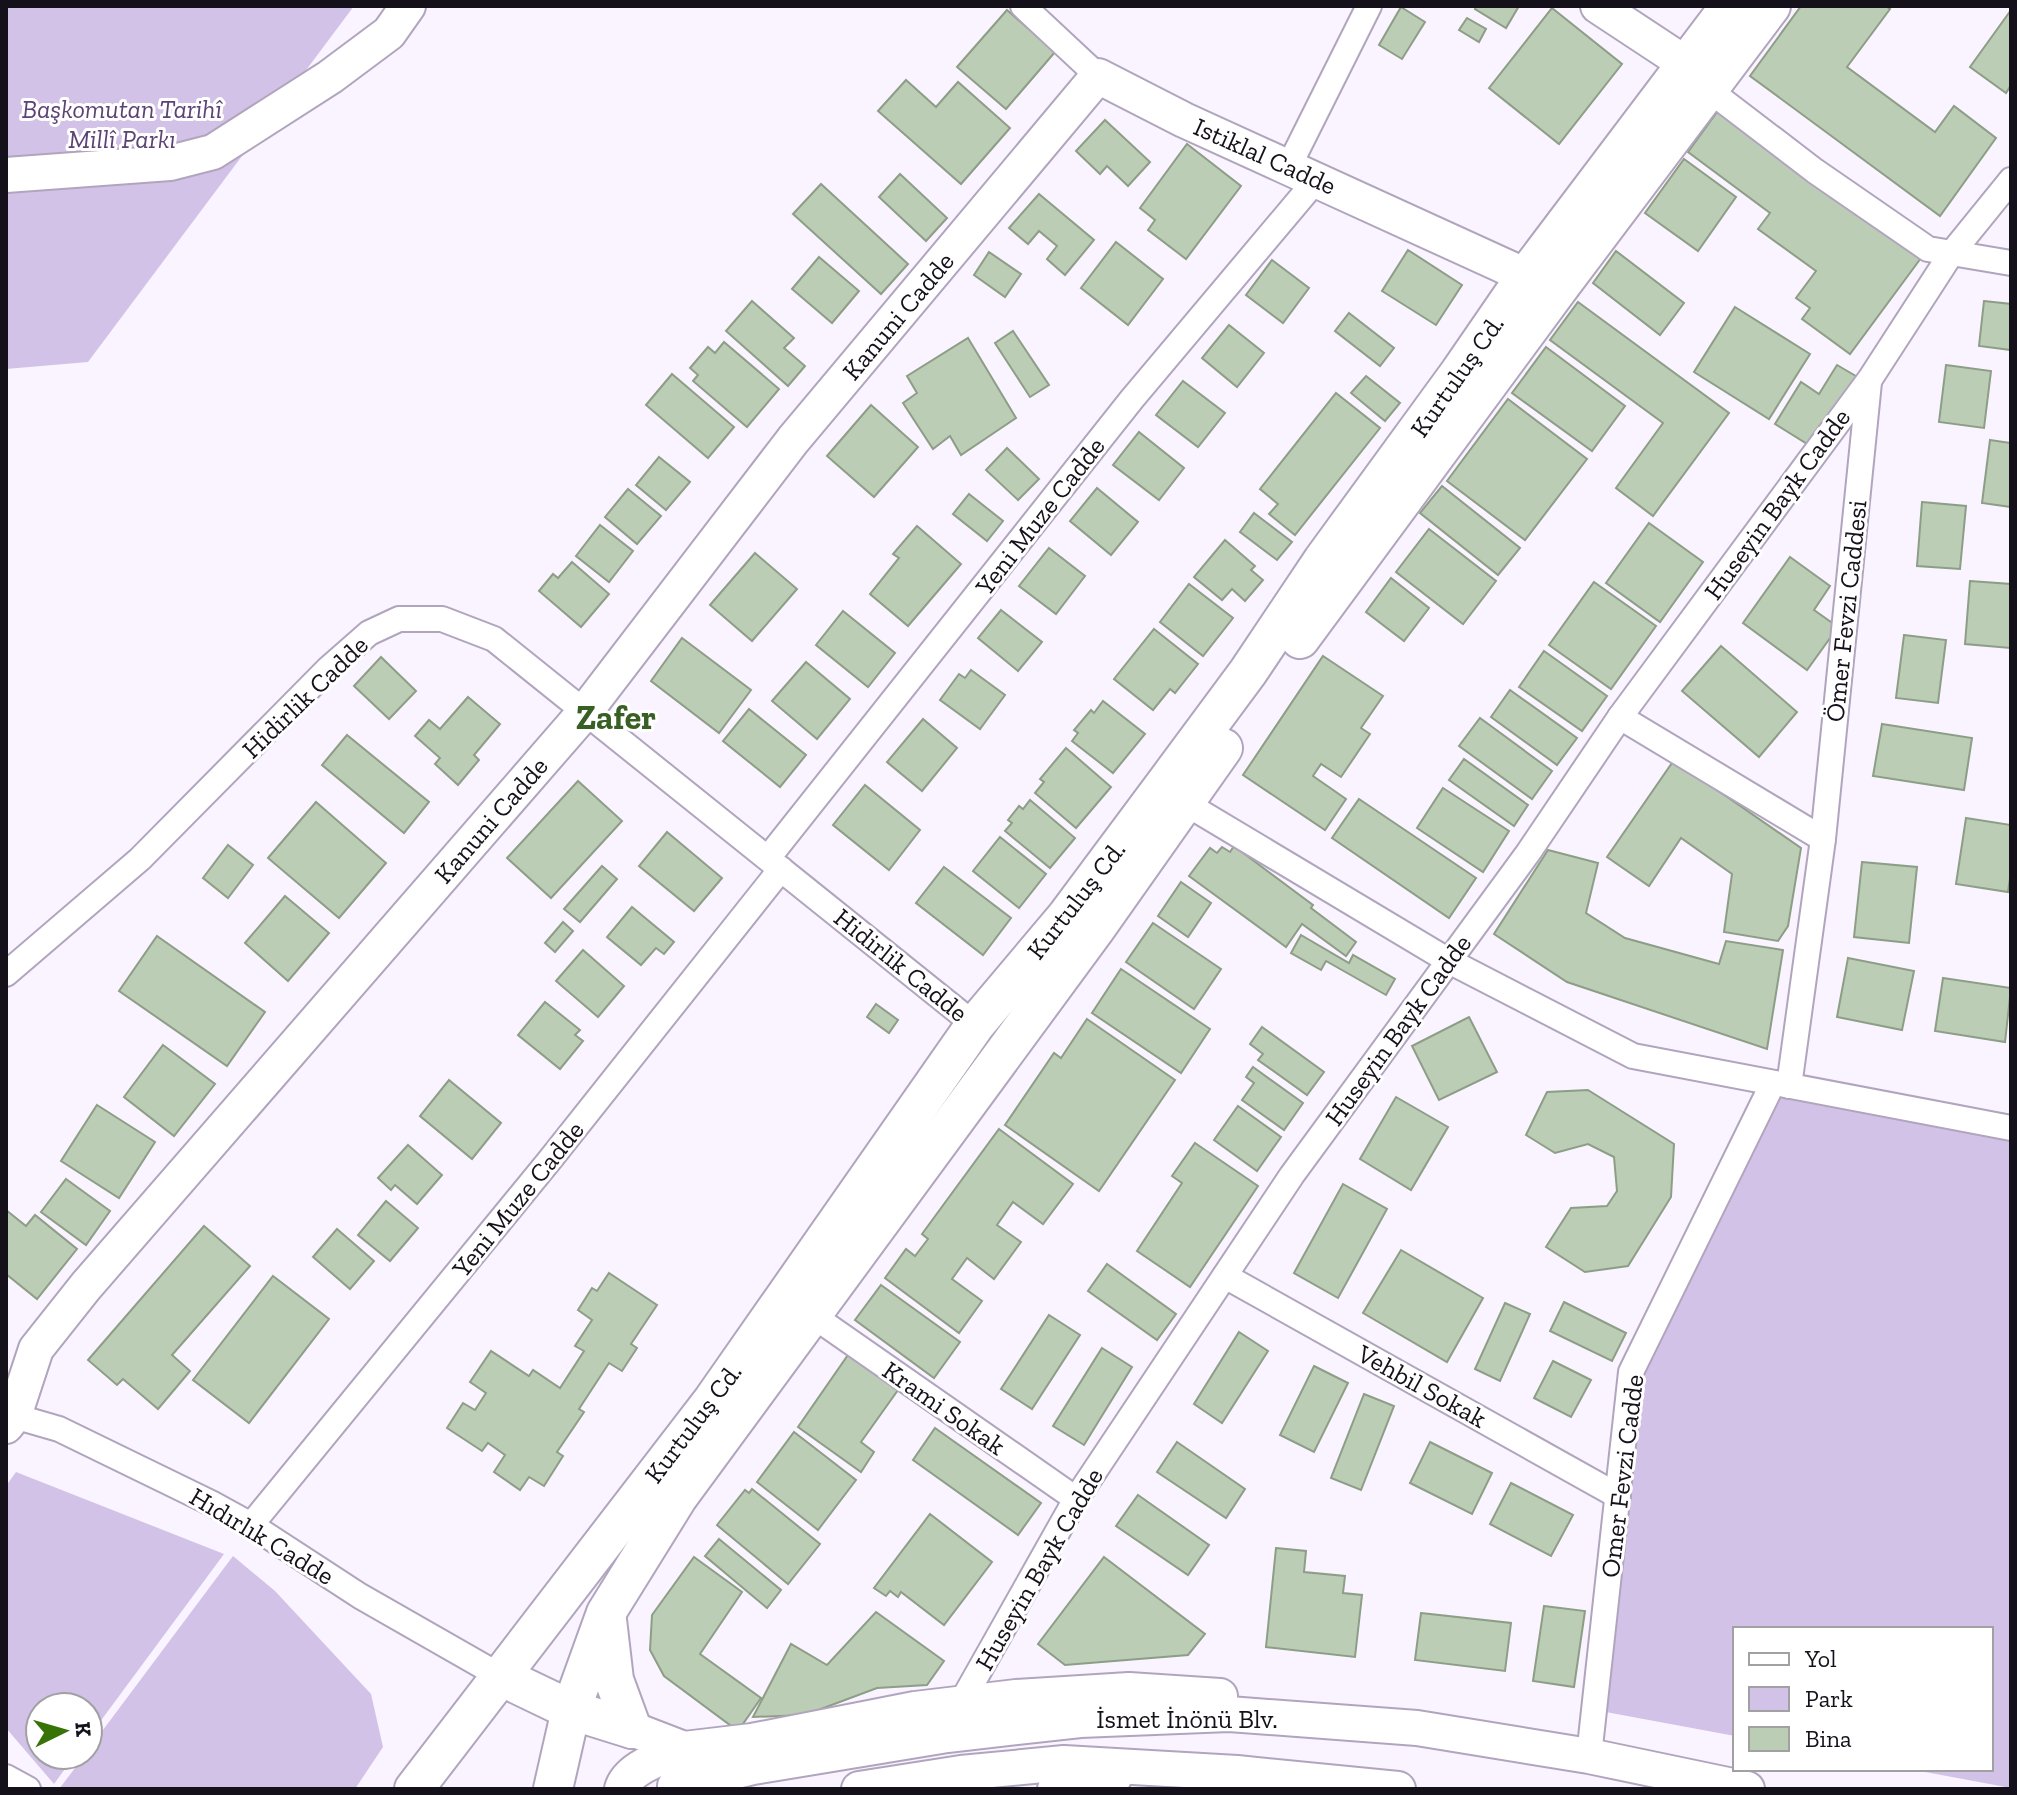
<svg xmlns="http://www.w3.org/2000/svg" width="2017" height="1795" font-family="'Zilla Slab',serif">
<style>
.green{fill:#d3c2e7}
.building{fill:#bccdb5;stroke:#8d9d86;stroke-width:2}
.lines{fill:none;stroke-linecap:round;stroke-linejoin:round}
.street-casing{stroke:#b1a5be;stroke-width:28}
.secondary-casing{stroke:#b1a5be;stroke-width:38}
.primary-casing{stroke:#b1a5be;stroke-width:42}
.street{stroke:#fff;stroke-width:24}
.secondary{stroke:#fff;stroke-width:34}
.primary{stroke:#fff;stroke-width:38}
.labels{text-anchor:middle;stroke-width:6;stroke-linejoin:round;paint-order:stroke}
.park-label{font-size:26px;font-style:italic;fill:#5c4275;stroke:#fff}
.street-label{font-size:26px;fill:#15111a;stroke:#fff}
.district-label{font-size:34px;font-weight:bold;fill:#396024;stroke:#fff}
</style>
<rect width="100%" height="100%" fill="#f9f4ff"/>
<g class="green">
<polygon points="6,6 354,6 88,362 6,369"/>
<polygon points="1773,1083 2011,1128 2011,1788 1909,1769 1991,1769 1991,1629 1735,1629 1735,1736 1595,1710 1631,1372"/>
<polygon points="16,1472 224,1554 88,1738 88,1707 40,1707 40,1755 75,1755 54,1784 6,1728 6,1486"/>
<polygon points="233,1556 275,1591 371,1694 383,1747 355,1789 59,1789 85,1755 88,1755 88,1750"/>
</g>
<g class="building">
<polygon points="1476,6 1519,6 1506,28 1475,9"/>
<polygon points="1801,6 1886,6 1890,9 1847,67 1935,132 1954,106 1996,138 1940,216 1750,76"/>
<polygon points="1401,7 1425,22 1402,59 1379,45"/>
<polygon points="1552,8 1622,64 1559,144 1489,88"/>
<polygon points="1007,10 1055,52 1006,109 957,67"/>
<polygon points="2011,10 2011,85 2006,93 1970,67"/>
<polygon points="1467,18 1486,29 1479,42 1459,30"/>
<polygon points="906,80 936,107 958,82 1010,128 961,184 878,111"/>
<polygon points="1720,108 1921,258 1850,354 1802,319 1810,308 1796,298 1816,271 1758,229 1770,213 1688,152"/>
<polygon points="1105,120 1150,162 1128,186 1107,166 1100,174 1076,151"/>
<polygon points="1187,144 1241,186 1186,259 1148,230 1155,220 1140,208"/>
<polygon points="1684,159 1736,197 1698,251 1645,213"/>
<polygon points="900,174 947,218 926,241 879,197"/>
<polygon points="821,184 908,264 881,294 793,214"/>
<polygon points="1039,194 1094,240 1065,275 1047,259 1057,246 1039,231 1028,244 1009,228"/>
<polygon points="1116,242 1163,279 1128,325 1081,288"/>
<polygon points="1408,250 1462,285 1436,325 1382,291"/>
<polygon points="1616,251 1684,303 1660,335 1593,283"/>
<polygon points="989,252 1021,274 1005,297 974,275"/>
<polygon points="819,257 859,291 832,323 792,289"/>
<polygon points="1272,260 1309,288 1283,323 1246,295"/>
<polygon points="752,301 794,338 784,348 805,366 788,386 726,331"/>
<polygon points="1984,301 2011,304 2011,350 1979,346"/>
<polygon points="1578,302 1729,413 1653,516 1616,488 1663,423 1550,340"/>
<polygon points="1735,307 1810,354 1769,419 1694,372"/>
<polygon points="1349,313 1394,348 1380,366 1335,331"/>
<polygon points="1229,325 1264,353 1237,387 1202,358"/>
<polygon points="1013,331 1049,385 1030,397 995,343"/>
<polygon points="968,338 1016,418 961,455 950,436 933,449 903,403 917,393 907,376"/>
<polygon points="724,342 779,389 747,427 693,381 698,375 690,368 708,347 715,353"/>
<polygon points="1546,347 1625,406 1592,451 1512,393"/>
<polygon points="1837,365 1861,379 1817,450 1775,424 1801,382 1819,394"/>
<polygon points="1946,365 1991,371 1984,428 1939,422"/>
<polygon points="672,374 734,427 708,458 646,405"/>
<polygon points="1366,376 1400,403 1385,421 1351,393"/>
<polygon points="1183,381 1225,413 1198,447 1156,415"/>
<polygon points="1336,393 1380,428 1295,535 1269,514 1278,504 1260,489"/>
<polygon points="1508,399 1587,459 1525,540 1447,481"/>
<polygon points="871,405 918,447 874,497 827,456"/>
<polygon points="1139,432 1184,468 1159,500 1113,465"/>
<polygon points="1990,440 2011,443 2011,507 1982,503"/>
<polygon points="1007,448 1039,479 1018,500 986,470"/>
<polygon points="659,457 690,482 666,510 636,485"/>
<polygon points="1442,486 1520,548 1498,575 1420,513"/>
<polygon points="1097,488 1138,522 1111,555 1070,521"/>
<polygon points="628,489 661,516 637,544 605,517"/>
<polygon points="969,494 1003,521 987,541 953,514"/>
<polygon points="1922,502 1966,506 1960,569 1917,566"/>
<polygon points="1254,513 1292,542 1277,560 1240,532"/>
<polygon points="1649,523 1703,562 1660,622 1606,583"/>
<polygon points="600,525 633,551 609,582 576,556"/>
<polygon points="917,526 961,564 908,626 870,594 899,558 893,554"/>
<polygon points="1429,529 1496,581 1463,624 1396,572"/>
<polygon points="1225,540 1255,566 1251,570 1263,580 1245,601 1232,589 1222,600 1194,577"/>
<polygon points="1049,548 1085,576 1056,614 1019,586"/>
<polygon points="755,553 797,589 752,641 710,605"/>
<polygon points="1790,557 1830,586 1814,610 1838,627 1807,670 1743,623"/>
<polygon points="572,562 609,594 581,627 539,591 553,574 558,578"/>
<polygon points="1391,578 1429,608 1404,641 1366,612"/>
<polygon points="1970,581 2011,584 2010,648 1965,644"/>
<polygon points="1594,582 1656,626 1611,689 1549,645"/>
<polygon points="1189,584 1233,618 1203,656 1160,622"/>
<polygon points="1001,610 1042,642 1018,671 978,638"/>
<polygon points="843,611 895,653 868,687 816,645"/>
<polygon points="1154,629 1198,664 1175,693 1170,689 1153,710 1114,679"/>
<polygon points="1904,635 1946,640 1938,703 1896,698"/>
<polygon points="682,638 751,690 719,733 651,681"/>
<polygon points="1721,646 1797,712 1759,757 1682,691"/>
<polygon points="1544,651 1607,696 1582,731 1519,687"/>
<polygon points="1323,656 1383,696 1361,728 1370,734 1341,777 1321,764 1313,776 1346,799 1325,830 1243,775"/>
<polygon points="381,657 416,691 389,719 354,686"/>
<polygon points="806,662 850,699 817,739 772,701"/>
<polygon points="971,670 1005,695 980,729 940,700 959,674 965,678"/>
<polygon points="1510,690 1577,738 1557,765 1491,717"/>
<polygon points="468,697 500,724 474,755 479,760 458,785 435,764 440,758 415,736 429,720 440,729"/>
<polygon points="1103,701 1145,734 1113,773 1072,741 1078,733 1074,730 1091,710 1094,713"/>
<polygon points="749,709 806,755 780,787 723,741"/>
<polygon points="1480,718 1552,771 1532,799 1459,746"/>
<polygon points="923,719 957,748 922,791 887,762"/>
<polygon points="1882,724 1972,738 1964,790 1873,776"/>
<polygon points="347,735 429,802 404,833 322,765"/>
<polygon points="1066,748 1111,787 1076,828 1035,793 1044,782 1040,779"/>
<polygon points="1464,759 1528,805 1514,826 1449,780"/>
<polygon points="1674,760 1801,848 1788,926 1778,941 1724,932 1732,874 1681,838 1649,886 1607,857"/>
<polygon points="578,781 622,821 551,898 507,858"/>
<polygon points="865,785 920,830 889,870 833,825"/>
<polygon points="1443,788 1509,831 1483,872 1417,828"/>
<polygon points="1359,799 1476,878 1449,918 1332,838"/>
<polygon points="1030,800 1075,838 1050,868 1005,831 1012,823 1008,820 1019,806 1023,809"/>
<polygon points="316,802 386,863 339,918 268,858"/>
<polygon points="1966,818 2011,825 2011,872 2008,892 1956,884"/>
<polygon points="667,832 722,878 694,911 639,866"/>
<polygon points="1000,837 1046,874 1019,908 973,871"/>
<polygon points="228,845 253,865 228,898 203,878"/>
<polygon points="1234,846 1313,905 1311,908 1356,942 1346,956 1302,924 1286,947 1189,876 1210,848 1217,853 1222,847 1230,852"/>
<polygon points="1548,850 1598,863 1586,913 1625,938 1719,964 1726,941 1783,950 1767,1049 1567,982 1494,934"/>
<polygon points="1862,862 1917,867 1909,943 1854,937"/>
<polygon points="602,866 617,879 580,922 564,909"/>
<polygon points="944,867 1011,918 983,955 916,903"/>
<polygon points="1181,882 1211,903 1188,937 1158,916"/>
<polygon points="285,896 329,933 288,981 245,943"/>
<polygon points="632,907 674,942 664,954 656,948 641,965 607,937"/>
<polygon points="563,922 573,931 555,952 545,943"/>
<polygon points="1153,923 1221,969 1194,1009 1126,962"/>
<polygon points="1301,935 1349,963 1353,955 1395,979 1386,995 1326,961 1321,970 1291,953"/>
<polygon points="157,936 265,1012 227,1066 119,991"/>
<polygon points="583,950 624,986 598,1017 556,981"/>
<polygon points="1848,958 1914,971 1902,1030 1837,1017"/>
<polygon points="1121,969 1210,1029 1181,1073 1092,1013"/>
<polygon points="1943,978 2011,988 2005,1042 1935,1031"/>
<polygon points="545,1002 580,1030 575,1035 583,1041 560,1069 518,1035"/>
<polygon points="876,1004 898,1020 889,1033 867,1017"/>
<polygon points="1469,1017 1497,1072 1439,1100 1412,1046"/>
<polygon points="1087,1019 1175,1080 1099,1191 1005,1125 1054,1053 1061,1058"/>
<polygon points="1262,1027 1324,1072 1307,1095 1258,1060 1263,1054 1250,1044"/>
<polygon points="163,1045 215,1084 174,1136 124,1097"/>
<polygon points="1253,1067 1303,1103 1284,1130 1242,1100 1254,1083 1246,1077"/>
<polygon points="449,1080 501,1123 472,1159 420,1116"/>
<polygon points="1588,1090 1674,1144 1671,1197 1628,1266 1585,1272 1546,1247 1571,1208 1607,1206 1617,1191 1614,1157 1588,1144 1555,1153 1526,1135 1547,1092"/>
<polygon points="1396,1097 1448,1127 1411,1190 1360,1159"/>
<polygon points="97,1105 155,1142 119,1198 61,1161"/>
<polygon points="1238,1106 1281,1137 1257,1171 1214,1140"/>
<polygon points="999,1129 1073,1184 1043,1224 1013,1202 997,1225 1021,1242 994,1279 967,1258 952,1279 982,1301 959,1333 885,1278 906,1249 915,1256 928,1239 922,1234"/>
<polygon points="1195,1143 1258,1186 1190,1287 1137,1251 1182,1183 1172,1176"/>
<polygon points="408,1145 442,1175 417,1204 395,1185 391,1190 378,1178"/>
<polygon points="66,1179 110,1211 86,1245 41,1212"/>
<polygon points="1343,1184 1387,1209 1338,1298 1294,1273"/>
<polygon points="386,1201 418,1228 390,1261 358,1235"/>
<polygon points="6,1210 26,1226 35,1215 77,1249 37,1299 6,1274"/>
<polygon points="204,1226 250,1266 172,1355 190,1371 158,1409 123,1379 117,1385 88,1360"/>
<polygon points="337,1229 374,1261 350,1289 313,1257"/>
<polygon points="1401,1250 1483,1298 1447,1362 1363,1313"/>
<polygon points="1107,1264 1176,1314 1157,1340 1088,1291"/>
<polygon points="609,1273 657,1305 631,1344 637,1348 622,1371 609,1363 579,1409 584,1412 557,1452 563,1456 544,1486 529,1477 520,1490 494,1472 505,1455 488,1443 482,1451 447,1428 463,1403 475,1410 486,1393 470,1382 491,1351 529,1376 533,1370 560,1388 584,1351 575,1346 592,1320 578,1310 592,1288 597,1291"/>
<polygon points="273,1276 329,1319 249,1423 193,1380"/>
<polygon points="881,1285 960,1342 934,1378 855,1320"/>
<polygon points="1564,1302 1626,1333 1612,1361 1550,1331"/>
<polygon points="1505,1303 1530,1314 1500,1381 1475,1369"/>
<polygon points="1049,1315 1080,1335 1032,1409 1001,1389"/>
<polygon points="1239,1332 1268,1351 1222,1423 1194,1404"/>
<polygon points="1102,1348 1132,1367 1084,1445 1053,1426"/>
<polygon points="848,1355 898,1390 861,1442 874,1452 861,1472 798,1427"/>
<polygon points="1553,1361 1591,1380 1571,1417 1534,1398"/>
<polygon points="1314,1366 1348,1383 1314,1452 1280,1435"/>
<polygon points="1364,1394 1394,1406 1361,1490 1331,1478"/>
<polygon points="935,1428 1041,1503 1018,1535 913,1460"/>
<polygon points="794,1432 856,1480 818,1530 757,1482"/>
<polygon points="1177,1442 1245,1489 1226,1518 1157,1472"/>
<polygon points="1430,1442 1492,1473 1472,1514 1410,1483"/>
<polygon points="1511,1483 1573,1515 1551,1556 1490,1524"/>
<polygon points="752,1489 820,1544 788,1584 717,1525 745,1490 749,1493"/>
<polygon points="1138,1495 1209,1545 1188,1575 1116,1526"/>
<polygon points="930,1514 992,1562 944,1625 901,1592 898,1597 890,1591 886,1596 874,1588"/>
<polygon points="719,1539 781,1590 767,1608 705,1556"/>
<polygon points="1276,1548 1306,1551 1304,1572 1345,1576 1343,1593 1362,1595 1355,1657 1266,1647"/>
<polygon points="694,1557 742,1592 700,1654 761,1698 738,1731 664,1676 650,1650 652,1615"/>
<polygon points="1104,1557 1205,1634 1188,1655 1065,1665 1038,1644"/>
<polygon points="1544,1606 1585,1611 1574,1687 1533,1681"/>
<polygon points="876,1612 944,1661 927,1685 877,1688 805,1715 753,1717 791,1644 827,1665"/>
<polygon points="1421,1613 1511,1623 1505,1671 1415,1660"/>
</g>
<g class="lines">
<g class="street-casing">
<g id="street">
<polyline points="1023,6 1098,76"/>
<polyline points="1709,90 1815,171 1928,249 2011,263"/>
<polyline points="1289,166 1369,6"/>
<polyline points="1620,717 1823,839"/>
<polyline points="1185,803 1449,961 1633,1056 2011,1128"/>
<polyline points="768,858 1132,399 1317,179"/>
<polyline points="6,974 140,859 328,669 369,633 399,619 442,619 494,639 975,1025"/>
<polyline points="1789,1086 1823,839 1869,382"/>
<polyline points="1225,1276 1618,1496"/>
<polyline points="812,1315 1076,1499"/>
<polyline points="14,1416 59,1429 211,1503 251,1525 360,1596 500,1676"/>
<polyline points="251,1525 549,1161 781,869"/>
<polyline points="961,1703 1076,1499 1292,1175 1528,853 1620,717 1870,379 1951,254 2011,180"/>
<polyline points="1589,1756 1631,1372 1773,1083"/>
<polyline points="6,1777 28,1789"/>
</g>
</g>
<g class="secondary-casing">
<g id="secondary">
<polyline points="1598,6 1686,64"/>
<polyline points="6,175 170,163 213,152 330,77 389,33 408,6"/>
<polyline points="6,1426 14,1416 36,1349 86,1286 584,713 793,440 1098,76 1184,120 1526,276"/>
<polyline points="632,1729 684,1749 752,1741 915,1709 1016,1697 1129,1690 1220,1696"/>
<polyline points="675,1786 753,1767 947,1735 1080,1720 1229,1714 1417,1728 1589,1756 1747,1789"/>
<path d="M622,1789C628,1767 665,1756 684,1749"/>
<polyline points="859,1789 961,1773 1064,1763 1237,1773 1398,1789"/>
<polyline points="1055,1789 1114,1778"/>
</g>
</g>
<g class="primary-casing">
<g id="primary">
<polyline points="1300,639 1561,285 1771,6"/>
<polyline points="607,1620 614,1680 632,1729"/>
<polyline points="500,1676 571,1710 632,1729"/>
<polyline points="414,1789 713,1400 975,1025 1066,917 1168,780 1248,672 1323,560 1460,372 1526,276 1730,6"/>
<polyline points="553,1789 571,1710 606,1613 678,1497 1096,928 1223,748"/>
</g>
</g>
<use href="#street" class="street"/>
<use href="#secondary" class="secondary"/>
<use href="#primary" class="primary"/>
</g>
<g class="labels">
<g class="park-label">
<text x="122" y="118">Başkomutan Tarihî<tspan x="122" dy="30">Millî Parkı</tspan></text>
</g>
<g class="street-label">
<text transform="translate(1265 156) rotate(24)" y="9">Istiklal Cadde</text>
<text transform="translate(898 316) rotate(-50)" y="9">Kanuni Cadde</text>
<text transform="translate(1457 376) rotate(-55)" y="9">Kurtuluş Cd.</text>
<text transform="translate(1777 504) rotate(-54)" y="9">Huseyin Bayk Cadde</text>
<text transform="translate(1040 516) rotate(-52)" y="9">Yeni Muze Cadde</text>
<text transform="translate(1846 611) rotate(-84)" y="9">Ömer Fevzi Caddesi</text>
<text transform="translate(305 697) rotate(-44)" y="9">Hidirlik Cadde</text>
<text transform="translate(491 820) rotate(-49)" y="9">Kanuni Cadde</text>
<text transform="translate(1076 900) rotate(-52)" y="9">Kurtuluş Cd.</text>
<text transform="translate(901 965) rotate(39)" y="9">Hidirlik Cadde</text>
<text transform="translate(1398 1030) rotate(-54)" y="9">Huseyin Bayk Cadde</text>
<text transform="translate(518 1199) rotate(-51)" y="9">Yeni Muze Cadde</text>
<text transform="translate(1422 1386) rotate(29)" y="9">Vehbil Sokak</text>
<text transform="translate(944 1408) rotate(35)" y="9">Krami Sokak</text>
<text transform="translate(693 1423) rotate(-53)" y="9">Kurtuluş Cd.</text>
<text transform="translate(1622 1476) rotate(-83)" y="9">Omer Fevzi Cadde</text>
<text transform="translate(262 1536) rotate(31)" y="9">Hıdırlık Cadde</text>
<text transform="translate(1039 1569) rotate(-60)" y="9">Huseyin Bayk Cadde</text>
<text x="1187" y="1728">İsmet İnönü Blv.</text>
</g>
<g class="district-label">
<text x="616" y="729">Zafer</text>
</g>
</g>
<rect width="2017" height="1795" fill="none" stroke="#15111a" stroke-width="16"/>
<rect x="1733" y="1627" width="260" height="144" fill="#ffffff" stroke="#a1a0a3" stroke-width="2"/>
<rect x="1749" y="1653" width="40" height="12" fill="#ffffff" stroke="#a1a0a3" stroke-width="2"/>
<text x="1805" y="1667" font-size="24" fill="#15111a">Yol</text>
<rect x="1749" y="1687" width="40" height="24" fill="#d3c2e7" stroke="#a1a0a3" stroke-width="2"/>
<text x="1805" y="1707" font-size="24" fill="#15111a">Park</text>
<rect x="1749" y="1727" width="40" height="24" fill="#bccdb5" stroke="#a1a0a3" stroke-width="2"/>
<text x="1805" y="1747" font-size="24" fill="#15111a">Bina</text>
<g transform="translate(64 1731) rotate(85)"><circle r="38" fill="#ffffff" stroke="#a1a0a3" stroke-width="2"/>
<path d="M0-6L14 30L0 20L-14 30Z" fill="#377306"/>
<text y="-12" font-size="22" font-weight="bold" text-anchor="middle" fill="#15111a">K</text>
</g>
</svg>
